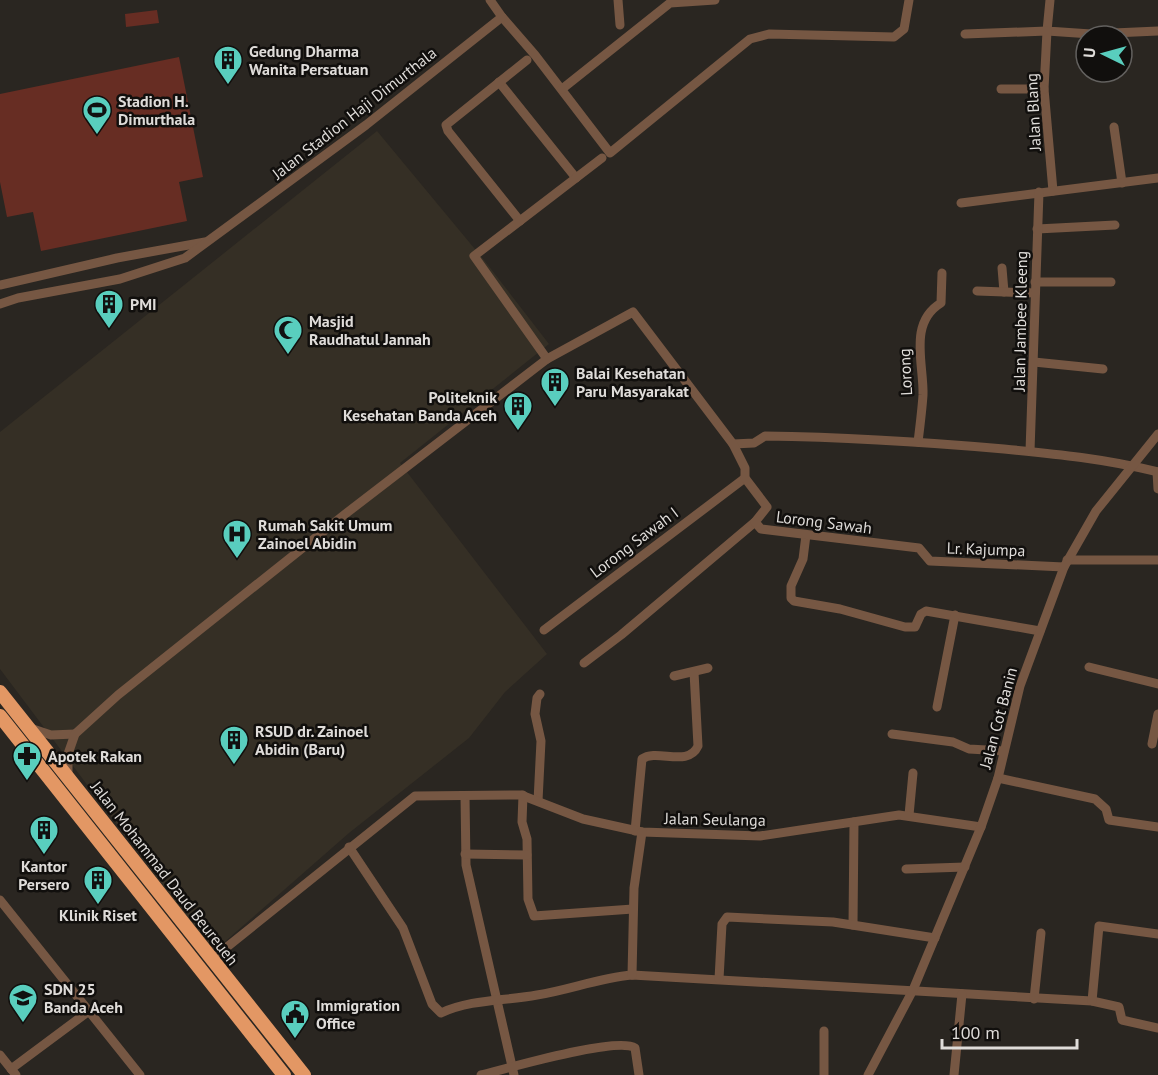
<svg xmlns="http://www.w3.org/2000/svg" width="1158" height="1075" font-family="'PT Sans',sans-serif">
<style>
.built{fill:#352f25}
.green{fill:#672d23}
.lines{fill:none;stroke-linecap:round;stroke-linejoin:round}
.minor{stroke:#765743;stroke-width:9}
.highway{stroke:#e39764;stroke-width:14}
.labels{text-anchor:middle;stroke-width:5;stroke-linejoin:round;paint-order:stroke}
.poi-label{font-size:16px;font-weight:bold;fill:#dfdcd9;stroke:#110f0d;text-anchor:start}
.street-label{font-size:16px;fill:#dfdcd9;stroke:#110f0d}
</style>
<rect width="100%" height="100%" fill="#2a2621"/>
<polygon class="built" points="377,131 484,260 549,344 400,463 547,654 505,692 469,738 349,833 213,952 0,669 0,432"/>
<g class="green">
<polygon points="157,10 159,23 126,27 125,14"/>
<polygon points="179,57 203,177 179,182 187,221 41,251 33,212 7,217 0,182 0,94"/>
</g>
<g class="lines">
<g class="minor">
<polyline points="618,0 620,25"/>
<polyline points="1050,0 1047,31 1091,34 1158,31"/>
<polyline points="502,17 535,55 610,153 750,39 769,34 894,37 904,29 909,0"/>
<polyline points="965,34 1047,31 1044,89 1053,191"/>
<polyline points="499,82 576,178"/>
<polyline points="562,89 670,3 715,0"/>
<polyline points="1001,89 1044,89"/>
<polyline points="1114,127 1122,183"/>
<polyline points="961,203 1158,178"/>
<polyline points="520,221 448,131 446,125 527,60"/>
<polyline points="1037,229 1115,225"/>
<polyline points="1002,268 1004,292"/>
<polyline points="1035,282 1111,282"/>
<polyline points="0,285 117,258 205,242"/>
<polyline points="977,291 1035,293"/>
<polyline points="0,304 18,298 120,279 185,258 366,125 502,17 490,0"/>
<polyline points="547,359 474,256 602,158"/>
<polyline points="1034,362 1103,369"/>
<path d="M918,442C920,426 922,410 923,395C924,364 908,323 941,303L942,273"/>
<path d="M733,444L754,443L765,436C845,437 924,442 1004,449C1056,454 1107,459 1158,472"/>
<polyline points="1030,451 1039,192"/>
<polyline points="1157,472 1158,489"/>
<polyline points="806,535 803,559 791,586 791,598 794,601 840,609 905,627 915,627 921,614 926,611 1040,631"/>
<polyline points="1067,560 1158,560"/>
<polyline points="544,630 745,478"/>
<polyline points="584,663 621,635 755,522"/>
<polyline points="1089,667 1158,684"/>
<polyline points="674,676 708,668"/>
<polyline points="937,707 955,615"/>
<polyline points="30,728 51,735 75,734"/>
<polyline points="892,734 953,742 969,749 1004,751"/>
<polyline points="1152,744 1158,714"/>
<polyline points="68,777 68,754 75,734 118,695 344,515 547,359 633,312 733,444 745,468 745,478 767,507 755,522 761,529 919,548 930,561 1064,567"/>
<polyline points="998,778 1095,799 1106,809 1109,820 1158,827"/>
<polyline points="523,795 522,822 527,839 528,899 534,916 633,909"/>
<polyline points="465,796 466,865 514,1075"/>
<polyline points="538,801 541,741 535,714 537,698 540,694"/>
<polyline points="909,815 913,773"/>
<path d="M635,831L642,759C657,748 688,768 698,746L694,672"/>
<path d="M349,847L403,928L432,1004L441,1013C471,999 505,1001 537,995C569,990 599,978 632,975L1092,1001L1119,1007L1122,1020L1158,1028"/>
<polyline points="465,854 527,855"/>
<polyline points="906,869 965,867"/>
<polyline points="0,900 140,1075"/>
<polyline points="853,925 854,822"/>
<polyline points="212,959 415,796 521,795 583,819 642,832 760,836 899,815 981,827"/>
<polyline points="632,975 634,888 642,832"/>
<polyline points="719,979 722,924 727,917 833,922 935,938"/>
<polyline points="1034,999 1041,933"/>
<polyline points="1092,1001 1099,926 1158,934"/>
<polyline points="824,1031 824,1075"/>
<polyline points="0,1055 16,1075"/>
<polyline points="11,1069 89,1011"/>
<path d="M481,1075C506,1069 617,1036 635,1048L639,1075"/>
<polyline points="868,1075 913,990 981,827 998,778 1020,686 1064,567 1096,511 1158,434"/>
<polyline points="954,1075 962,994"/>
</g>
<g class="highway">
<polyline points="0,692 304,1075"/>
<polyline points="0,716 284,1075"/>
</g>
</g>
<defs>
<g id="building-pin" transform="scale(1.5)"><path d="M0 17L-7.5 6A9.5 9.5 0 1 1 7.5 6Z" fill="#59cebe" stroke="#110f0d"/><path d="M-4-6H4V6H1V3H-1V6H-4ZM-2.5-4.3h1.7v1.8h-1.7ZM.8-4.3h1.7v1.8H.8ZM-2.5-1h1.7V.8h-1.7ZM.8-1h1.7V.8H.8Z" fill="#111"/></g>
<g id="stadium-pin" transform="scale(1.5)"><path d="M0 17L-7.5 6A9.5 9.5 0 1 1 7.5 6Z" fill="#59cebe" stroke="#110f0d"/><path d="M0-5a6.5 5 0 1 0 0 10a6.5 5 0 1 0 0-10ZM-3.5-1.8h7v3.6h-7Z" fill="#111"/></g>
<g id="mosque-pin" transform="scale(1.5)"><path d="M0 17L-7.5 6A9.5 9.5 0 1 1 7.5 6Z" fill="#59cebe" stroke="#110f0d"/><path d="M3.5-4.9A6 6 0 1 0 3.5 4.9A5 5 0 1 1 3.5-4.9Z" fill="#111"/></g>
<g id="hospital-pin" transform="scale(1.5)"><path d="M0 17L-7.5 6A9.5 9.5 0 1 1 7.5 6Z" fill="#59cebe" stroke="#110f0d"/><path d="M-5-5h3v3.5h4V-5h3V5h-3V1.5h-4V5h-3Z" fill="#111"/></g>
<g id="pharmacy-pin" transform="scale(1.5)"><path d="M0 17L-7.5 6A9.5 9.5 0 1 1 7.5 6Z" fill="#59cebe" stroke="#110f0d"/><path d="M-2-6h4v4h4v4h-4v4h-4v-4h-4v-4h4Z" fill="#111"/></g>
<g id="school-pin" transform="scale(1.5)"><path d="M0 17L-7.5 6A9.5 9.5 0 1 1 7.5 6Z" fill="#59cebe" stroke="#110f0d"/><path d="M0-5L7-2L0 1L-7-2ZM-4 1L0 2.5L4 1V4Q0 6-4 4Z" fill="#111"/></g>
<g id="civic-pin" transform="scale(1.5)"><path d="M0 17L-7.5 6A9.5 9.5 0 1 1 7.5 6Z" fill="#59cebe" stroke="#110f0d"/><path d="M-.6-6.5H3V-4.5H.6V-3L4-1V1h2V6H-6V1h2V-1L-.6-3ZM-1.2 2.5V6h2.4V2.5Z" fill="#111"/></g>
</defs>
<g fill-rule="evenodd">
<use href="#building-pin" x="228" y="60"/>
<use href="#stadium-pin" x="97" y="110"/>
<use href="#building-pin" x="109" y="304"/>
<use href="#mosque-pin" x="288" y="330"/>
<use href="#building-pin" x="555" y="382"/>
<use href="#building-pin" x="518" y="406"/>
<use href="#hospital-pin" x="237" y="534"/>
<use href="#building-pin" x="234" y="740"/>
<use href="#pharmacy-pin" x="27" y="756"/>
<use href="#building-pin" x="44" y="830"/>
<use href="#building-pin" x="98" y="880"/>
<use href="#school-pin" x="23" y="998"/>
<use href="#civic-pin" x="295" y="1014"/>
</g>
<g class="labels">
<g class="poi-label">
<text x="249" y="57">Gedung Dharma<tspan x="249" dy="18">Wanita Persatuan</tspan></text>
<text x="118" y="107">Stadion H.<tspan x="118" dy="18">Dimurthala</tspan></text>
<text x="130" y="310">PMI</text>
<text x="309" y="327">Masjid<tspan x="309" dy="18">Raudhatul Jannah</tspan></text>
<text x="576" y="379">Balai Kesehatan<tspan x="576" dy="18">Paru Masyarakat</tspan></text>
<text x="497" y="403" text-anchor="end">Politeknik<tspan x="497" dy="18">Kesehatan Banda Aceh</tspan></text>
<text x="258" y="531">Rumah Sakit Umum<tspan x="258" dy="18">Zainoel Abidin</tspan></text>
<text x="255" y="737">RSUD dr. Zainoel<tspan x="255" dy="18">Abidin (Baru)</tspan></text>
<text x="48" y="762">Apotek Rakan</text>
<text x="44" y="872" text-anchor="middle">Kantor<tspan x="44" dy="18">Persero</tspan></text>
<text x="98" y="921" text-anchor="middle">Klinik Riset</text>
<text x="44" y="995">SDN 25<tspan x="44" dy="18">Banda Aceh</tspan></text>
<text x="316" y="1011">Immigration<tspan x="316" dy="18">Office</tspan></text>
</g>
<g class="street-label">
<text transform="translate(1033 112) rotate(-93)" y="6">Jalan Blang</text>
<text transform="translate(354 113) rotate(-38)" y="6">Jalan Stadion Haji Dimurthala</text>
<text transform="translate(1020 321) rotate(-89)" y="6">Jalan Jambee Kleeng</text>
<text transform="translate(905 372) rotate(-93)" y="6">Lorong</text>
<text transform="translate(824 522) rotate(7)" y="6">Lorong Sawah</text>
<text transform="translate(634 542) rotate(-37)" y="6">Lorong Sawah I</text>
<text transform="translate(986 549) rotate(2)" y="6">Lr. Kajumpa</text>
<text transform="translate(998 718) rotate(-75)" y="6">Jalan Cot Banin</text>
<text transform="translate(715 819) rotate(1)" y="6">Jalan Seulanga</text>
<text transform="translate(165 873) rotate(52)" y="6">Jalan Mohammad Daud Beureueh</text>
</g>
</g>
<g transform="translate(1104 54) rotate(275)"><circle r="28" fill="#110f0d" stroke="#63615f" stroke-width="1.5"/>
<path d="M0-4.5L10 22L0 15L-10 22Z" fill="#59cebe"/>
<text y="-9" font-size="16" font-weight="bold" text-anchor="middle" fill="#dfdcd9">U</text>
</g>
<path d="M942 1039v9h135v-9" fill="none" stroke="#dfdcd9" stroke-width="3"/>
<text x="951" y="1039" font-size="18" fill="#dfdcd9" stroke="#110f0d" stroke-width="4.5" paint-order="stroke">100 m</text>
</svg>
